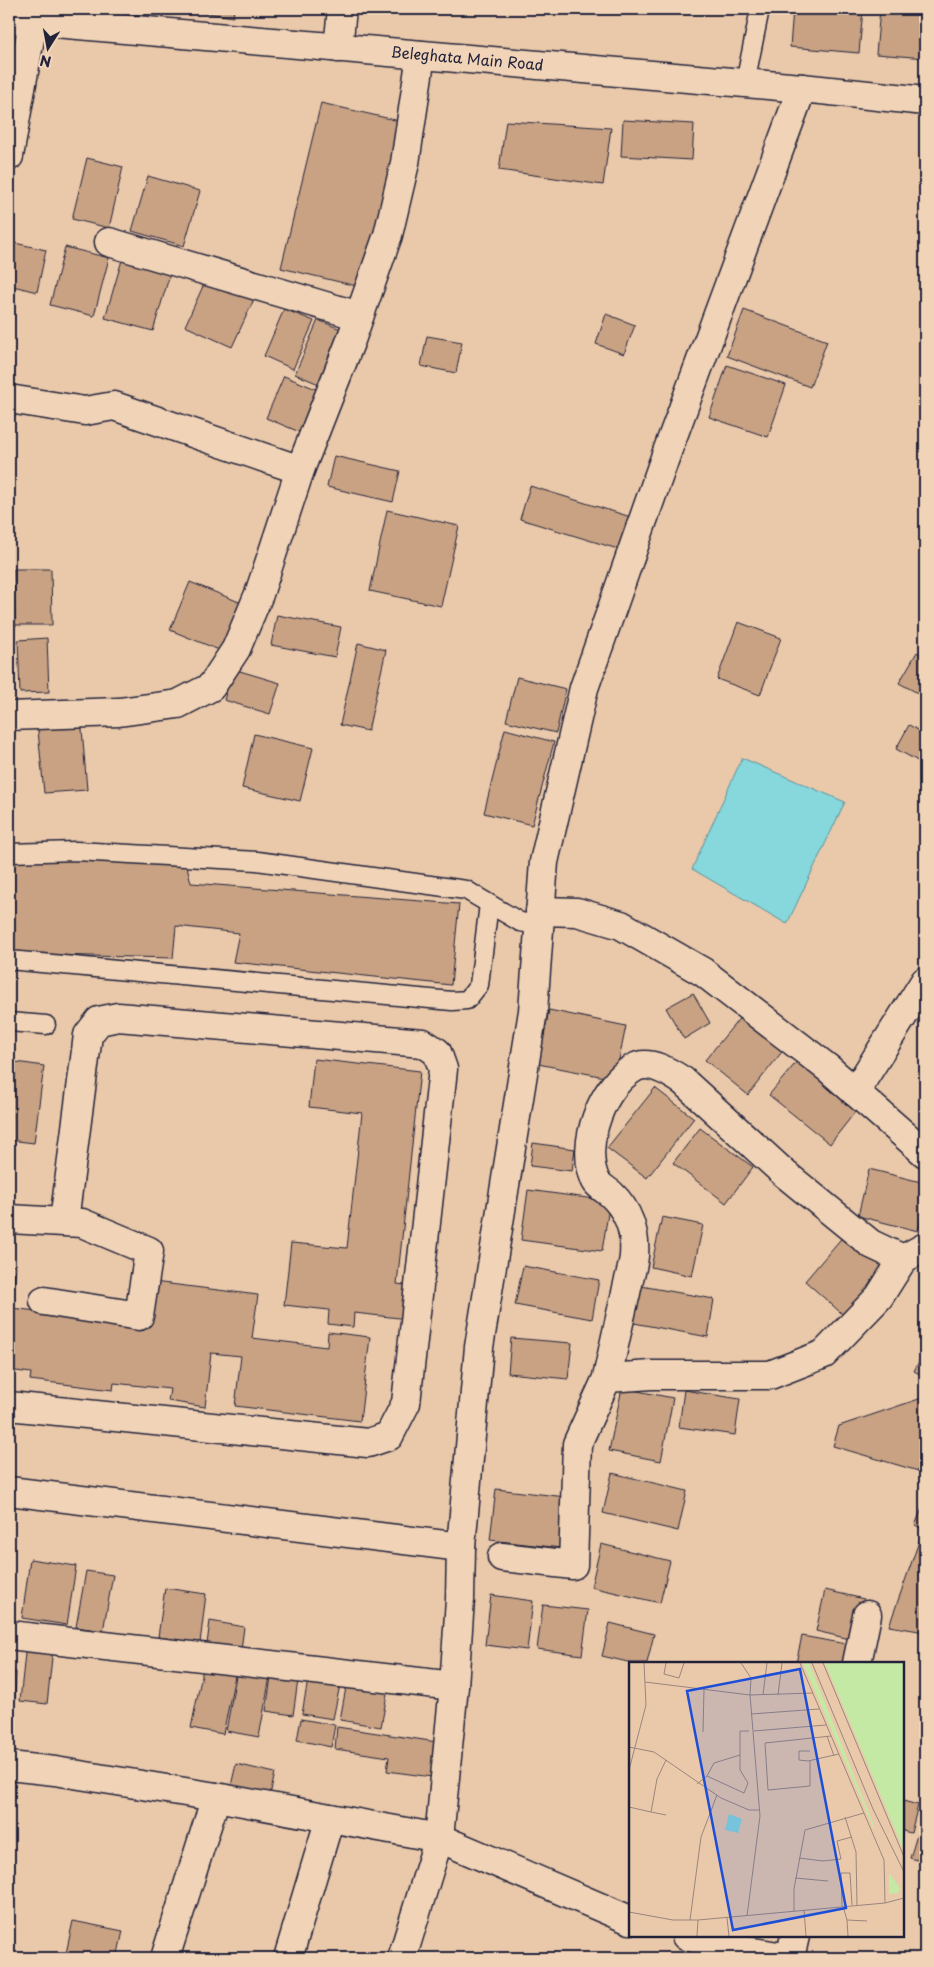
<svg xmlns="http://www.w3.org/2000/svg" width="934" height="1967" font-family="'Playpen Sans',sans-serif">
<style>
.water{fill:#86d8dc;stroke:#5e8f9c}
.building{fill:#c8a283;stroke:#22223b}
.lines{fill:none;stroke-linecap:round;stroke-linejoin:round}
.lane-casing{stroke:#22223b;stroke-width:21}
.street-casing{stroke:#22223b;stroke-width:31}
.secondary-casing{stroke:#22223b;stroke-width:31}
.lane{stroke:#f1d4b7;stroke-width:18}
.street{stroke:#f1d4b7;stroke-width:28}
.secondary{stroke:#f1d4b7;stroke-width:28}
.labels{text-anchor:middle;stroke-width:4;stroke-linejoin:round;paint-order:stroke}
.street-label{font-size:15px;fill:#22223b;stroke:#f1d4b7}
.inset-road{fill:none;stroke:#9a867e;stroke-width:1}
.view{fill:#1d4ed8;fill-opacity:0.15;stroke:#1d4ed8;stroke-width:2.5}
.inset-edge{fill:none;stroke:#22223b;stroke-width:2.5}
</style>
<rect width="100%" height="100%" fill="#eac9aa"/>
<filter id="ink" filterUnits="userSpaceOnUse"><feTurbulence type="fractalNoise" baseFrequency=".02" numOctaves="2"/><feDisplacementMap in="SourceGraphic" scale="10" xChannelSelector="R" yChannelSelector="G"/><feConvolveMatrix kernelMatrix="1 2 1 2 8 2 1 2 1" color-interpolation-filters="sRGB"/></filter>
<g filter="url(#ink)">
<polygon class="water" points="742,758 845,802 787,924 692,869"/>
<g class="building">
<polygon points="182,9 234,9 233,17"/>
<polygon points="793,9 863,9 859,53 790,47"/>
<polygon points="880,9 925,9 925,58 876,54"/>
<polygon points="321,103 408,123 369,289 281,268"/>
<polygon points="623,120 694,124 692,160 621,156"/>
<polygon points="506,121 611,128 603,185 499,170"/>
<polygon points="87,158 123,167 109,228 72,219"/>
<polygon points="148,176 200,191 184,246 132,231"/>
<polygon points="15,243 46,250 37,292 9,285 9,271"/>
<polygon points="65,247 109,258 94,316 50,305"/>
<polygon points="122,260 170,274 153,331 105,318"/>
<polygon points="208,275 255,297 232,347 185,326"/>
<polygon points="284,309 314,321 293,369 264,356"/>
<polygon points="744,310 827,341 810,387 727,356"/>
<polygon points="606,314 635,325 624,354 596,344"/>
<polygon points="318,320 348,332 326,387 295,374"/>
<polygon points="427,336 462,342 456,373 421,366"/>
<polygon points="727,365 786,385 768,437 709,417"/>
<polygon points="284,376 321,391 302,433 266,418"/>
<polygon points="334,456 400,471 393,502 327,487"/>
<polygon points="530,486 631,517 621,550 520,519"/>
<polygon points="387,510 459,526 441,606 370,591"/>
<polygon points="14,569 51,569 52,625 15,625"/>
<polygon points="190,582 249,606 229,654 170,630"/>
<polygon points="277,615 341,627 335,657 271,645"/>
<polygon points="738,622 781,638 760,695 717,679"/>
<polygon points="47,638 49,692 20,693 18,640"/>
<polygon points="358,643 386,650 368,731 340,725"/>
<polygon points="917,652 925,657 925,697 899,683"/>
<polygon points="233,669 280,683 270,714 224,700"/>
<polygon points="517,677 566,689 556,733 506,721"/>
<polygon points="81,716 87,790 44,793 37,720"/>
<polygon points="909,725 925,734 925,765 896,749"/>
<polygon points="505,729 554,742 532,825 484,813"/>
<polygon points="254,734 313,748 300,801 242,788"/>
<polygon points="18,856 187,866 191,883 459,904 451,985 233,962 239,933 176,926 173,958 9,954 9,875"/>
<polygon points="693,993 710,1023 684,1039 666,1008"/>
<polygon points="549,1010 626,1026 615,1079 538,1064"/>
<polygon points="743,1014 785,1048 748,1095 705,1060"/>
<polygon points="314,1059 420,1071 397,1284 412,1286 408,1319 354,1313 353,1327 328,1324 329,1310 284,1305 291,1243 347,1248 362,1113 309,1107"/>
<polygon points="799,1059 859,1107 830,1144 769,1095"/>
<polygon points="9,1061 44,1066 34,1143 9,1140"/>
<polygon points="655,1088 694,1118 647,1178 607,1148"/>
<polygon points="700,1128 753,1167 726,1203 673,1163"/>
<polygon points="533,1143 575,1149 572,1171 530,1166"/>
<polygon points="869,1169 925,1183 925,1202 918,1231 858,1216"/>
<polygon points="528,1190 610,1201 602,1251 521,1240"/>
<polygon points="662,1217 703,1225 692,1276 651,1267"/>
<polygon points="845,1234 889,1272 848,1319 805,1281"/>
<polygon points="9,1265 16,1266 11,1308 149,1324 154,1282 258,1295 252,1338 327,1347 328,1332 370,1337 360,1421 235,1406 241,1356 211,1353 205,1407 168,1401 170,1389 114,1383 113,1390 30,1380 31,1373 9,1370"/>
<polygon points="523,1266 599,1280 592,1319 515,1305"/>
<polygon points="641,1286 714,1299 708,1337 634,1323"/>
<polygon points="511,1338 572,1343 568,1379 508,1373"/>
<polygon points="925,1350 925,1377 914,1371"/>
<polygon points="622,1388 673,1398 661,1461 609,1451"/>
<polygon points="684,1390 740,1399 735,1435 679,1427"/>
<polygon points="925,1397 925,1473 833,1446 839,1426"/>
<polygon points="612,1473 687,1491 678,1531 603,1513"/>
<polygon points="496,1489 575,1498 570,1549 490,1540"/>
<polygon points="925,1502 925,1530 915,1525"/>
<polygon points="922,1533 925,1534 925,1632 889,1626"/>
<polygon points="601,1544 670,1561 660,1603 591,1587"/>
<polygon points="30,1559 76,1566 67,1625 22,1618"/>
<polygon points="86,1571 113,1575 103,1631 76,1627"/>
<polygon points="165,1588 206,1594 200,1643 158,1637"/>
<polygon points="825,1590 864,1599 854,1640 816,1631"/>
<polygon points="491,1595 533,1601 527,1650 485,1645"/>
<polygon points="543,1605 588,1610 582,1655 537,1649"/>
<polygon points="210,1621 244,1627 241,1650 207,1644"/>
<polygon points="610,1623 654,1634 647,1663 632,1663 602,1656"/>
<polygon points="802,1636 852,1645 848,1663 796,1663"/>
<polygon points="26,1644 53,1648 47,1704 20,1701"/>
<polygon points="205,1659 237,1666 223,1734 191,1728"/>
<polygon points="238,1665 271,1671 259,1737 226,1731"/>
<polygon points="272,1670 299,1673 293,1715 266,1711"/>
<polygon points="9,1672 16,1672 15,1700 9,1700"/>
<polygon points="309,1674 341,1680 333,1719 302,1714"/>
<polygon points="347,1682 388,1689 381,1727 340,1720"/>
<polygon points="301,1719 335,1725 331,1747 297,1740"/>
<polygon points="337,1727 437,1742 432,1777 387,1771 389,1757 335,1749"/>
<polygon points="236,1764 275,1773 270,1795 231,1786"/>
<polygon points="903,1801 918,1805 911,1833 903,1831"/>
<polygon points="925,1809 925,1862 910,1858"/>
<polygon points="73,1921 123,1931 117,1958 65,1958"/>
</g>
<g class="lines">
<g class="lane-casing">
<g id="lane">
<polyline points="745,83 760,9"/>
<polyline points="9,853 76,851 257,861 466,890 520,922 539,925"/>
<polyline points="9,960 452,1001 467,1000 479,985 489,904"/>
<polyline points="9,1022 46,1025"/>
</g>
</g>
<g class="street-casing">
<g id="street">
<polyline points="338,48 342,9"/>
<polyline points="9,156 33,21"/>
<polyline points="109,242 359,316"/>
<polyline points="9,399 85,411 114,406 300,470"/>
<polyline points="9,716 119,712 178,704 211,687 236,649 259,594 300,470 351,340 388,235 405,163 421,55"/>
<polyline points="540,911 577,912 621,925 703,972 829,1069 925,1153"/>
<polyline points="855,1092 925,981"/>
<polyline points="9,1219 82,1223 149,1251 139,1316 44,1301"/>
<path d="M607,1378C613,1350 619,1321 626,1293C628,1281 633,1268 634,1256C636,1232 628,1210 611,1194C606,1190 597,1185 595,1179C580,1144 602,1086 634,1068C649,1059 671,1073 683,1081L785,1174L871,1244L903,1259"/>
<polyline points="9,1406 368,1443 389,1436 406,1403 443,1069 437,1052 423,1043 118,1017 99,1021 88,1035 64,1221"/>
<polyline points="9,1491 461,1547"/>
<polyline points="502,1557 573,1565 577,1444 607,1378 652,1375 770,1375 824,1354 879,1297 903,1259 925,1247"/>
<polyline points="9,1635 454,1686"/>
<polyline points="857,1663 867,1615"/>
<polyline points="9,1766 55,1771 216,1797 439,1838 630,1920"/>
<polyline points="686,1936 734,1949 790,1958"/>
<polyline points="165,1958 216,1797"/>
<polyline points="288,1958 330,1818"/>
<polyline points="402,1958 439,1838 454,1686 460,1600 461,1547 479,1347 533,1011 544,862 584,688 667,452 802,88"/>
<polyline points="790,1958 795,1936"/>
</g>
</g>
<g class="secondary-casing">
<polyline id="secondary" points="9,19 802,88 925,101"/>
</g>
<use href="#lane" class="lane"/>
<use href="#street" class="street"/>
<use href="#secondary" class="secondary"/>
</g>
</g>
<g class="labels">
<g class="street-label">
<text transform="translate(467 59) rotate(5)" y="5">Beleghata Main Road</text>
</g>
</g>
<g transform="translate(629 1662)">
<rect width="275" height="275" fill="#eac9aa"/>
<path d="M174,1H180L246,166L244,165ZM196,1H275V189ZM260,211L271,226L269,231L260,232Z" fill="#c4e9a4"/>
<path d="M100,152L113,157L109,171L96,168Z" fill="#86d8dc"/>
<path class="inset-road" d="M37,1L35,12L50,16L55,1M112,1L122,16L121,33L131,154L118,254M171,1L255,198L256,241M183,1L244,147L275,210M194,1L275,195M16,20L121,33L184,31M134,33L138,1M149,33L153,1M122,52L190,47M125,69L197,63M74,70L75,27M198,74L205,94M0,85L25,90L92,136L120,148H130M181,89H170V98L179,99L210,92M181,99V124L139,128L136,81L202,74M0,108L17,43L15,1M78,114L115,131L119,121L111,108V93M68,122L78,114L85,101L111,93V69H120M0,145L22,150L28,117L37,98M22,150L37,153M216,155L227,190L228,243M170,196L194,199L212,197L208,179L223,175M166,216L199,219M213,244L212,211H221L223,243M214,244L218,258L238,259M175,248L177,274M165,249V227L176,168L235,151M0,250L44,258H69L256,241L275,236M98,256L100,274M61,258L72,175L88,133M218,258L219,274M68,274L69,258"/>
<path class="view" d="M171,7L217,246L104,268L58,29Z"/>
<rect width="275" height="275" class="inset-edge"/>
</g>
<rect width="934" height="1967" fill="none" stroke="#f1d4b7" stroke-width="30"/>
<rect x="15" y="15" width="904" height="1937" fill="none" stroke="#22223b" stroke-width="2" filter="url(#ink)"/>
<g transform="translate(48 48) rotate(191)" stroke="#f1d4b7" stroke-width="4" paint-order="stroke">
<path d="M0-4L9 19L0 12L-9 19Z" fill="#22223b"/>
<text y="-8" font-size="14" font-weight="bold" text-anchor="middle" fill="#22223b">N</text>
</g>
</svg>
